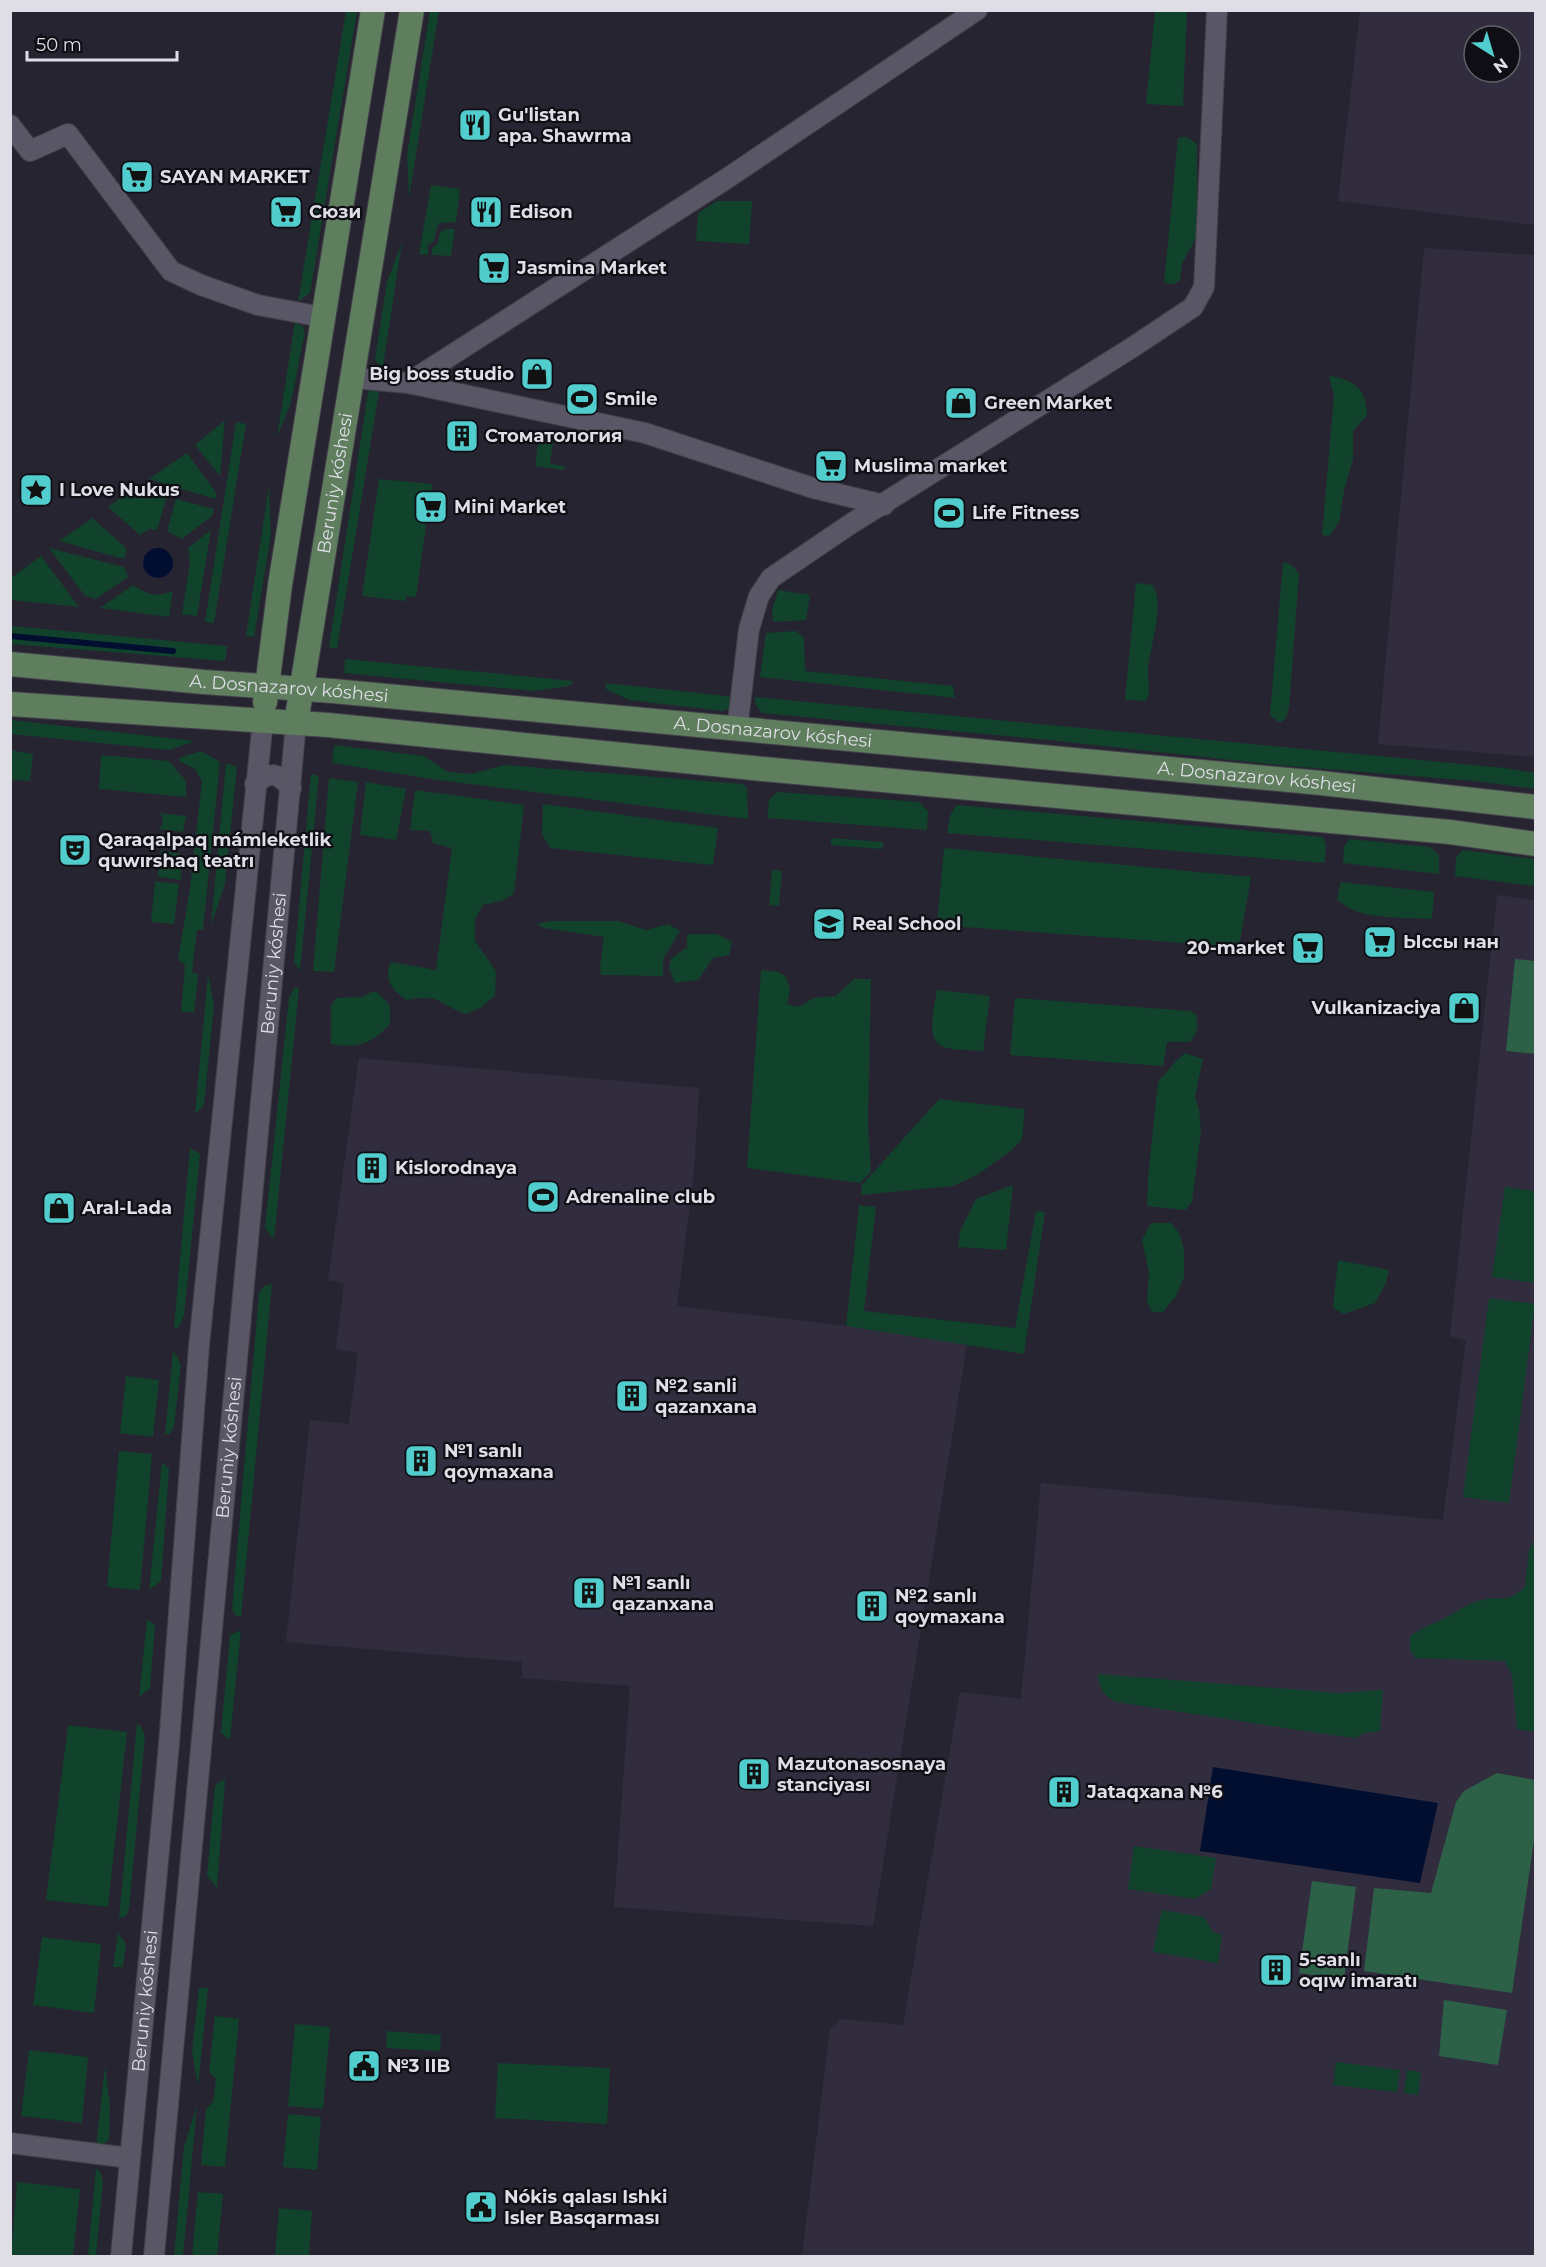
<svg xmlns="http://www.w3.org/2000/svg" width="1546" height="2267" font-family="Montserrat,sans-serif">
<style>
.built{fill:#312d3f;fill-rule:evenodd}
.green{fill:#11422c}
.forest{fill:#2d6147}
.water{fill:#020e30}
.lines{fill:none;stroke-linecap:round;stroke-linejoin:round}
.stream{stroke:#020e30;stroke-width:6}
.minor-casing{stroke:#423f4a;stroke-width:22}
.major-casing{stroke:#423f4a;stroke-width:26}
.minor{stroke:#595665;stroke-width:20}
.major{stroke:#5e7e5e;stroke-width:24}
.labels{text-anchor:middle;stroke-width:4.5;stroke-linejoin:round;paint-order:stroke}
.poi-label{font-size:18px;font-weight:bold;fill:#dfdee7;stroke:#0f0e14;text-anchor:start}
.street-label{font-size:18px;fill:#dfdee7;stroke:#0f0e14}
</style>
<rect width="100%" height="100%" fill="#272431"/>
<g class="built">
<path d="M1360,11H1535V225L1338,201ZM1474,36H1510V72H1474Z"/>
<polygon points="1424,248 1535,255 1535,757 1378,744"/>
<polygon points="1497,895 1535,900 1535,2256 802,2256 830,2029 840,2019 903,2025 960,1692 1021,1699 1041,1483 1443,1520 1466,1340 1450,1336"/>
<polygon points="359,1058 699,1088 694,1171 677,1306 846,1326 967,1344 873,1926 614,1907 630,1686 522,1678 522,1662 286,1642 310,1420 349,1424 358,1353 336,1349 344,1283 328,1280"/>
</g>
<g class="green">
<polygon points="346,11 357,11 310,293 298,302"/>
<polygon points="430,11 439,11 409,198 407,155"/>
<polygon points="1155,11 1187,11 1183,106 1146,104"/>
<polygon points="1187,137 1197,144 1197,236 1182,264 1180,280 1175,284 1164,283 1178,138"/>
<polygon points="431,185 460,189 456,222 441,223 437,226 434,241 428,245 428,255 419,254"/>
<polygon points="717,201 752,201 749,244 696,241 698,213"/>
<polygon points="445,229 455,229 451,256 432,255 432,248 438,243 440,232"/>
<polygon points="402,242 383,366 378,364 375,359 387,282"/>
<polygon points="295,322 302,326 305,332 291,403 277,437"/>
<path d="M1329,376C1354,379 1367,389 1367,415L1353,431V459L1344,491L1339,522L1329,536L1322,535L1334,395Z"/>
<polygon points="380,385 337,649 329,647 368,393 374,386"/>
<polygon points="225,420 220,476 195,445"/>
<polygon points="236,422 246,424 214,623 205,622"/>
<polygon points="539,436 567,440 566,443 553,442 550,464 565,466 564,470 535,466"/>
<polygon points="187,453 217,494 215,499 149,479"/>
<polygon points="379,479 432,484 416,597 407,596 405,601 362,596"/>
<polygon points="137,486 167,496 157,530 150,529 140,535 108,507"/>
<polygon points="269,486 271,534 254,637 246,636"/>
<polygon points="176,499 214,509 212,516 182,539 167,531"/>
<polygon points="92,518 125,547 127,551 124,559 59,541"/>
<polygon points="211,530 197,616 182,614 190,562 188,548"/>
<polygon points="49,548 124,567 128,577 96,599 85,596"/>
<polygon points="41,556 79,607 11,600 11,578"/>
<polygon points="1283,562 1292,565 1299,574 1289,708 1286,718 1280,723 1270,715"/>
<path d="M1136,583L1153,585C1165,605 1150,647 1148,669C1147,680 1152,691 1146,701L1125,700Z"/>
<path d="M133,585C148,595 156,597 173,591L169,617L100,608Z"/>
<polygon points="778,590 810,595 806,620 773,622 772,610"/>
<polygon points="11,626 227,646 225,661 11,644"/>
<polygon points="796,631 804,638 805,671 953,686 955,698 760,677 766,633"/>
<polygon points="345,659 574,681 569,686 534,691 344,673"/>
<polygon points="606,683 735,697 734,706 723,711 629,700 606,689"/>
<polygon points="755,697 1505,768 1535,773 1535,789 1475,781 1277,765 1049,740 762,713 755,704"/>
<polygon points="11,720 195,741 170,750 11,734"/>
<polygon points="334,745 424,756 448,772 471,774 504,765 743,784 747,788 748,819 438,780 332,763"/>
<polygon points="10,750 33,754 30,781 13,780 11,777"/>
<polygon points="201,751 220,762 203,930 197,930 192,972 198,974 194,1013 181,1011 185,965 178,959 190,889 202,781 195,769 179,761 179,758"/>
<polygon points="101,755 169,761 186,781 186,797 99,789"/>
<polygon points="226,763 237,767 225,884 211,925"/>
<polygon points="311,774 319,776 300,971 294,962"/>
<polygon points="329,778 358,782 334,972 313,971"/>
<polygon points="366,782 406,789 396,840 360,835"/>
<path d="M415,790L524,805L514,893L504,900L483,905L475,919V941L496,971L495,996L480,1008L466,1014C438,1004 440,993 406,1000C392,989 383,981 391,962L436,970L452,848L433,843L430,831L410,830Z"/>
<polygon points="777,792 919,802 928,811 927,830 767,818 769,800"/>
<polygon points="543,804 718,828 713,865 550,848 542,834"/>
<polygon points="956,805 1323,837 1326,845 1325,863 947,833 950,816"/>
<polygon points="160,813 186,816 183,832 158,829 162,825 163,818"/>
<polygon points="831,838 883,842 883,849 831,845"/>
<polygon points="1350,839 1430,847 1439,855 1439,874 1343,863 1344,846"/>
<polygon points="944,848 1251,877 1239,947 937,925"/>
<polygon points="161,850 181,854 181,880 158,877"/>
<polygon points="1463,850 1535,859 1535,886 1455,876 1456,858"/>
<polygon points="772,870 782,871 779,906 769,905"/>
<polygon points="155,881 179,884 174,924 151,922"/>
<path d="M1341,882L1434,892L1432,919C1403,917 1357,921 1337,899Z"/>
<polygon points="552,921 618,921 646,930 668,924 680,931 663,959 663,976 601,975 600,967 604,937 544,928 536,924"/>
<polygon points="687,934 717,934 732,942 729,955 713,958 698,980 675,983 669,968 671,959 687,947"/>
<polygon points="761,970 779,972 786,977 790,989 787,1004 798,1007 814,998 836,996 854,979 871,979 868,1125 871,1172 860,1183 747,1168"/>
<polygon points="208,974 214,1005 204,1105 195,1114"/>
<polygon points="294,988 299,988 274,1239 265,1228 289,998"/>
<path d="M937,990L990,996L983,1051C971,1050 956,1051 944,1047C924,1041 935,1005 937,990Z"/>
<path d="M373,991L379,994L390,1005V1024C372,1044 357,1049 331,1044V1006L336,998L363,997Z"/>
<path d="M1015,998L1191,1011L1196,1015C1199,1026 1197,1034 1190,1042H1167L1163,1066L1010,1055Z"/>
<polygon points="1185,1053 1203,1059 1195,1096 1199,1109 1201,1131 1192,1202 1185,1210 1147,1206 1148,1177 1158,1082 1175,1062"/>
<polygon points="939,1099 1025,1109 1022,1139 1012,1150 977,1175 953,1186 861,1195 862,1185"/>
<polygon points="190,1148 200,1154 184,1316 178,1328 174,1327"/>
<polygon points="1013,1185 1006,1250 958,1247 960,1231 976,1199"/>
<polygon points="1505,1187 1535,1191 1535,1283 1492,1277"/>
<polygon points="859,1205 876,1207 864,1311 1015,1328 1036,1211 1045,1212 1024,1354 846,1326"/>
<polygon points="1151,1223 1171,1223 1180,1234 1184,1250 1184,1277 1176,1296 1162,1313 1151,1311 1147,1300 1149,1273 1142,1240"/>
<polygon points="1338,1260 1389,1270 1386,1283 1375,1303 1344,1314 1333,1308"/>
<path d="M272,1284L241,1617C236,1617 234,1614 232,1609L259,1293L264,1286Z"/>
<polygon points="1489,1298 1535,1304 1509,1503 1463,1497"/>
<polygon points="173,1351 178,1358 181,1365 174,1426 170,1434 165,1435"/>
<polygon points="126,1376 159,1380 153,1437 120,1433"/>
<polygon points="119,1451 152,1454 140,1590 107,1587"/>
<polygon points="162,1462 169,1469 161,1581 149,1590"/>
<path d="M1535,1539L1536,1732H1535L1517,1729L1512,1675L1505,1661L1415,1658L1410,1650V1637C1419,1629 1428,1626 1439,1621C1452,1615 1463,1606 1477,1601C1499,1594 1504,1606 1525,1587L1529,1550Z"/>
<polygon points="147,1619 155,1626 150,1688 139,1697"/>
<polygon points="241,1630 230,1740 221,1733 230,1635"/>
<path d="M1098,1674L1339,1693L1383,1690L1380,1731L1365,1733L1356,1738L1331,1735L1116,1702C1103,1695 1099,1688 1098,1674Z"/>
<polygon points="137,1723 142,1728 145,1736 129,1909 126,1916 119,1918"/>
<polygon points="68,1725 127,1732 108,1907 46,1900"/>
<polygon points="225,1780 217,1888 207,1876 215,1786 220,1781"/>
<polygon points="1134,1846 1216,1858 1211,1889 1195,1899 1128,1889"/>
<polygon points="1162,1910 1204,1917 1213,1932 1222,1935 1218,1963 1153,1952"/>
<polygon points="118,1933 126,1944 123,1967 113,1967"/>
<polygon points="42,1937 101,1944 94,2013 33,2005"/>
<polygon points="199,1988 208,1988 198,2086 192,2052"/>
<polygon points="215,2016 239,2019 225,2167 201,2165 206,2109 213,2102 216,2079 209,2071"/>
<polygon points="295,2024 330,2027 323,2109 288,2106"/>
<polygon points="387,2031 441,2035 440,2051 386,2048"/>
<polygon points="29,2050 88,2057 82,2123 21,2116"/>
<polygon points="1336,2062 1400,2070 1397,2092 1333,2085"/>
<polygon points="498,2063 610,2068 607,2124 495,2118"/>
<polygon points="105,2066 110,2105 109,2140 96,2148"/>
<polygon points="1407,2070 1421,2072 1418,2095 1404,2093"/>
<polygon points="197,2105 183,2256 174,2256 184,2147"/>
<polygon points="288,2114 321,2117 317,2170 283,2167"/>
<polygon points="96,2168 101,2174 103,2182 96,2256 88,2256"/>
<polygon points="17,2182 80,2189 73,2256 11,2256"/>
<polygon points="198,2192 223,2194 217,2256 192,2256"/>
<polygon points="279,2208 312,2211 309,2256 275,2256"/>
</g>
<g class="forest">
<polygon points="1515,959 1535,961 1535,1054 1506,1051"/>
<polygon points="1497,1773 1535,1780 1535,1833 1512,1993 1364,1971 1374,1888 1431,1893 1456,1802 1464,1791"/>
<polygon points="1312,1881 1356,1887 1344,1979 1299,1973"/>
<polygon points="1444,2000 1507,2010 1498,2065 1439,2056"/>
</g>
<g class="water">
<circle cx="158" cy="563" r="15"/>
<polygon points="1213,1767 1438,1803 1420,1883 1200,1851"/>
</g>
<g class="lines">
<polyline class="stream" points="10,636 173,651"/>
<g class="minor-casing">
<g id="minor">
<polyline points="10,125 30,151 68,134 171,271 201,285 258,305 322,317"/>
<polyline points="353,378 408,383 726,179 977,10"/>
<polyline points="408,383 645,433 813,488 884,505"/>
<polyline points="737,730 749,629 759,596 771,578 849,525 1133,347 1193,307 1204,287 1217,10"/>
<path d="M255,784C271,770 278,773 291,788"/>
<polyline points="10,2143 130,2158"/>
<path id="s1" d="M121,2256L169,1744L199,1346L263,720"/>
<path id="s2" d="M154,2256L296,723"/>
</g>
</g>
<g class="major-casing">
<g id="major">
<path id="s3" d="M10,664L204,682L333,691L1321,783L1536,807"/>
<polyline points="265,702 280,585 373,10"/>
<polyline points="10,704 328,725 763,769 1450,832 1536,844"/>
<path id="s4" d="M296,723L412,10"/>
</g>
</g>
<use href="#minor" class="minor"/>
<use href="#major" class="major"/>
</g>
<defs>
<g id="restaurant-square" transform="scale(1.725)"><rect x="-9" y="-9" width="18" height="18" rx="4" fill="#52cdcd" stroke="#0f0e14"/><path d="M-5-6h1v4h1v-4h1v4h1v-4h1v5L-1.5 .5V6h-2V.5L-5-1ZM5-6V6H3V1.5H1.5Q1.5-4 5-6Z" fill="#111"/></g>
<g id="supermarket-square" transform="scale(1.725)"><rect x="-9" y="-9" width="18" height="18" rx="4" fill="#52cdcd" stroke="#0f0e14"/><path d="M-6-5.5h2.5l.6 2H6L4.5 2H-2.5L-4.4-4H-6ZM-1.5 3.2a1.3 1.3 0 1 0 .1 0ZM3 3.2a1.3 1.3 0 1 0 .1 0Z" fill="#111"/></g>
<g id="shop-square" transform="scale(1.725)"><rect x="-9" y="-9" width="18" height="18" rx="4" fill="#52cdcd" stroke="#0f0e14"/><path d="M-5-2.5h2.3a2.7 3.5 0 0 1 5.4 0H5L5.5 6h-11ZM-1.5-2.5h3a1.5 2.3 0 0 0-3 0Z" fill="#111"/></g>
<g id="stadium-square" transform="scale(1.725)"><rect x="-9" y="-9" width="18" height="18" rx="4" fill="#52cdcd" stroke="#0f0e14"/><path d="M0-5a6.5 5 0 1 0 0 10a6.5 5 0 1 0 0-10ZM-3.5-1.8h7v3.6h-7Z" fill="#111"/></g>
<g id="building-square" transform="scale(1.725)"><rect x="-9" y="-9" width="18" height="18" rx="4" fill="#52cdcd" stroke="#0f0e14"/><path d="M-4-6H4V6H1V3H-1V6H-4ZM-2.5-4.3h1.7v1.8h-1.7ZM.8-4.3h1.7v1.8H.8ZM-2.5-1h1.7V.8h-1.7ZM.8-1h1.7V.8H.8Z" fill="#111"/></g>
<g id="sight-square" transform="scale(1.725)"><rect x="-9" y="-9" width="18" height="18" rx="4" fill="#52cdcd" stroke="#0f0e14"/><path d="M0-6L1.8-2.2L6-1.7L2.9 1.2L3.7 5.4L0 3.3L-3.7 5.4L-2.9 1.2L-6-1.7L-1.8-2.2Z" fill="#111"/></g>
<g id="theatre-square" transform="scale(1.725)"><rect x="-9" y="-9" width="18" height="18" rx="4" fill="#52cdcd" stroke="#0f0e14"/><path d="M-5-5.5Q0-4 5-5.5V0Q5 5 0 6Q-5 5-5 0ZM-3.3-2.5H-1v1.5H-3.3ZM1-2.5H3.3v1.5H1ZM-2.8 1Q0 5.5 2.8 1Z" fill="#111"/></g>
<g id="school-square" transform="scale(1.725)"><rect x="-9" y="-9" width="18" height="18" rx="4" fill="#52cdcd" stroke="#0f0e14"/><path d="M0-5L7-2L0 1L-7-2ZM-4 1L0 2.5L4 1V4Q0 6-4 4Z" fill="#111"/></g>
<g id="civic-square" transform="scale(1.725)"><rect x="-9" y="-9" width="18" height="18" rx="4" fill="#52cdcd" stroke="#0f0e14"/><path d="M-.6-6.5H3V-4.5H.6V-3L4-1V1h2V6H-6V1h2V-1L-.6-3ZM-1.2 2.5V6h2.4V2.5Z" fill="#111"/></g>
</defs>
<g fill-rule="evenodd">
<use href="#restaurant-square" x="475" y="125"/>
<use href="#supermarket-square" x="137" y="177"/>
<use href="#supermarket-square" x="286" y="212"/>
<use href="#restaurant-square" x="486" y="212"/>
<use href="#supermarket-square" x="494" y="268"/>
<use href="#shop-square" x="537" y="374"/>
<use href="#stadium-square" x="582" y="399"/>
<use href="#shop-square" x="961" y="403"/>
<use href="#building-square" x="462" y="436"/>
<use href="#supermarket-square" x="831" y="466"/>
<use href="#sight-square" x="36" y="490"/>
<use href="#supermarket-square" x="431" y="507"/>
<use href="#stadium-square" x="949" y="513"/>
<use href="#theatre-square" x="75" y="850"/>
<use href="#school-square" x="829" y="924"/>
<use href="#supermarket-square" x="1380" y="942"/>
<use href="#supermarket-square" x="1308" y="948"/>
<use href="#shop-square" x="1464" y="1008"/>
<use href="#building-square" x="372" y="1168"/>
<use href="#stadium-square" x="543" y="1197"/>
<use href="#shop-square" x="59" y="1208"/>
<use href="#building-square" x="632" y="1396"/>
<use href="#building-square" x="421" y="1461"/>
<use href="#building-square" x="589" y="1593"/>
<use href="#building-square" x="872" y="1606"/>
<use href="#building-square" x="754" y="1774"/>
<use href="#building-square" x="1064" y="1792"/>
<use href="#building-square" x="1276" y="1970"/>
<use href="#civic-square" x="364" y="2066"/>
<use href="#civic-square" x="481" y="2207"/>
</g>
<g class="labels">
<g class="poi-label">
<text x="498" y="121">Gu'listan<tspan x="498" dy="21">apa. Shawrma</tspan></text>
<text x="160" y="183">SAYAN MARKET</text>
<text x="309" y="218">Сюзи</text>
<text x="509" y="218">Edison</text>
<text x="517" y="274">Jasmina Market</text>
<text x="514" y="380" text-anchor="end">Big boss studio</text>
<text x="605" y="405">Smile</text>
<text x="984" y="409">Green Market</text>
<text x="485" y="442">Стоматология</text>
<text x="854" y="472">Muslima market</text>
<text x="59" y="496">I Love Nukus</text>
<text x="454" y="513">Mini Market</text>
<text x="972" y="519">Life Fitness</text>
<text x="98" y="846">Qaraqalpaq mámleketlik<tspan x="98" dy="21">quwırshaq teatrı</tspan></text>
<text x="852" y="930">Real School</text>
<text x="1403" y="948">Ыссы нан</text>
<text x="1285" y="954" text-anchor="end">20-market</text>
<text x="1441" y="1014" text-anchor="end">Vulkanizaciya</text>
<text x="395" y="1174">Kislorodnaya</text>
<text x="566" y="1203">Adrenaline club</text>
<text x="82" y="1214">Aral-Lada</text>
<text x="655" y="1392">№2 sanli<tspan x="655" dy="21">qazanxana</tspan></text>
<text x="444" y="1457">№1 sanlı<tspan x="444" dy="21">qoymaxana</tspan></text>
<text x="612" y="1589">№1 sanlı<tspan x="612" dy="21">qazanxana</tspan></text>
<text x="895" y="1602">№2 sanlı<tspan x="895" dy="21">qoymaxana</tspan></text>
<text x="777" y="1770">Mazutonasosnaya<tspan x="777" dy="21">stanciyası</tspan></text>
<text x="1087" y="1798">Jataqxana №6</text>
<text x="1299" y="1966">5-sanlı<tspan x="1299" dy="21">oqıw imaratı</tspan></text>
<text x="387" y="2072">№3 IIB</text>
<text x="504" y="2203">Nókis qalası Ishki<tspan x="504" dy="21">Isler Basqarması</tspan></text>
</g>
<g class="street-label">
<text dy="6" stroke="none"><textPath href="#s4" startOffset="243">Beruniy kóshesi</textPath></text>
<text dy="6" stroke="none"><textPath href="#s3" startOffset="280">A. Dosnazarov kóshesi</textPath></text>
<text dy="6" stroke="none"><textPath href="#s3" startOffset="766">A. Dosnazarov kóshesi</textPath></text>
<text dy="6" stroke="none"><textPath href="#s3" startOffset="1252">A. Dosnazarov kóshesi</textPath></text>
<text dy="6" stroke="none"><textPath href="#s2" startOffset="1298">Beruniy kóshesi</textPath></text>
<text dy="6" stroke="none"><textPath href="#s2" startOffset="812">Beruniy kóshesi</textPath></text>
<text dy="6" stroke="none"><textPath href="#s1" startOffset="256">Beruniy kóshesi</textPath></text>
</g>
</g>
<rect width="1546" height="2267" fill="none" stroke="#dfdee7" stroke-width="24"/>
<g transform="translate(1492 54) rotate(143)"><circle r="28" fill="#0f0e14" stroke="#626168" stroke-width="1.5"/>
<path d="M0-4.5L10 22L0 15L-10 22Z" fill="#52cdcd"/>
<text y="-9" font-size="16" font-weight="bold" text-anchor="middle" fill="#dfdee7">N</text>
</g>
<path d="M27 51v9h150v-9" fill="none" stroke="#dfdee7" stroke-width="3"/>
<text x="36" y="51" font-size="18" fill="#dfdee7" stroke="#0f0e14" stroke-width="4.5" paint-order="stroke">50 m</text>
</svg>
